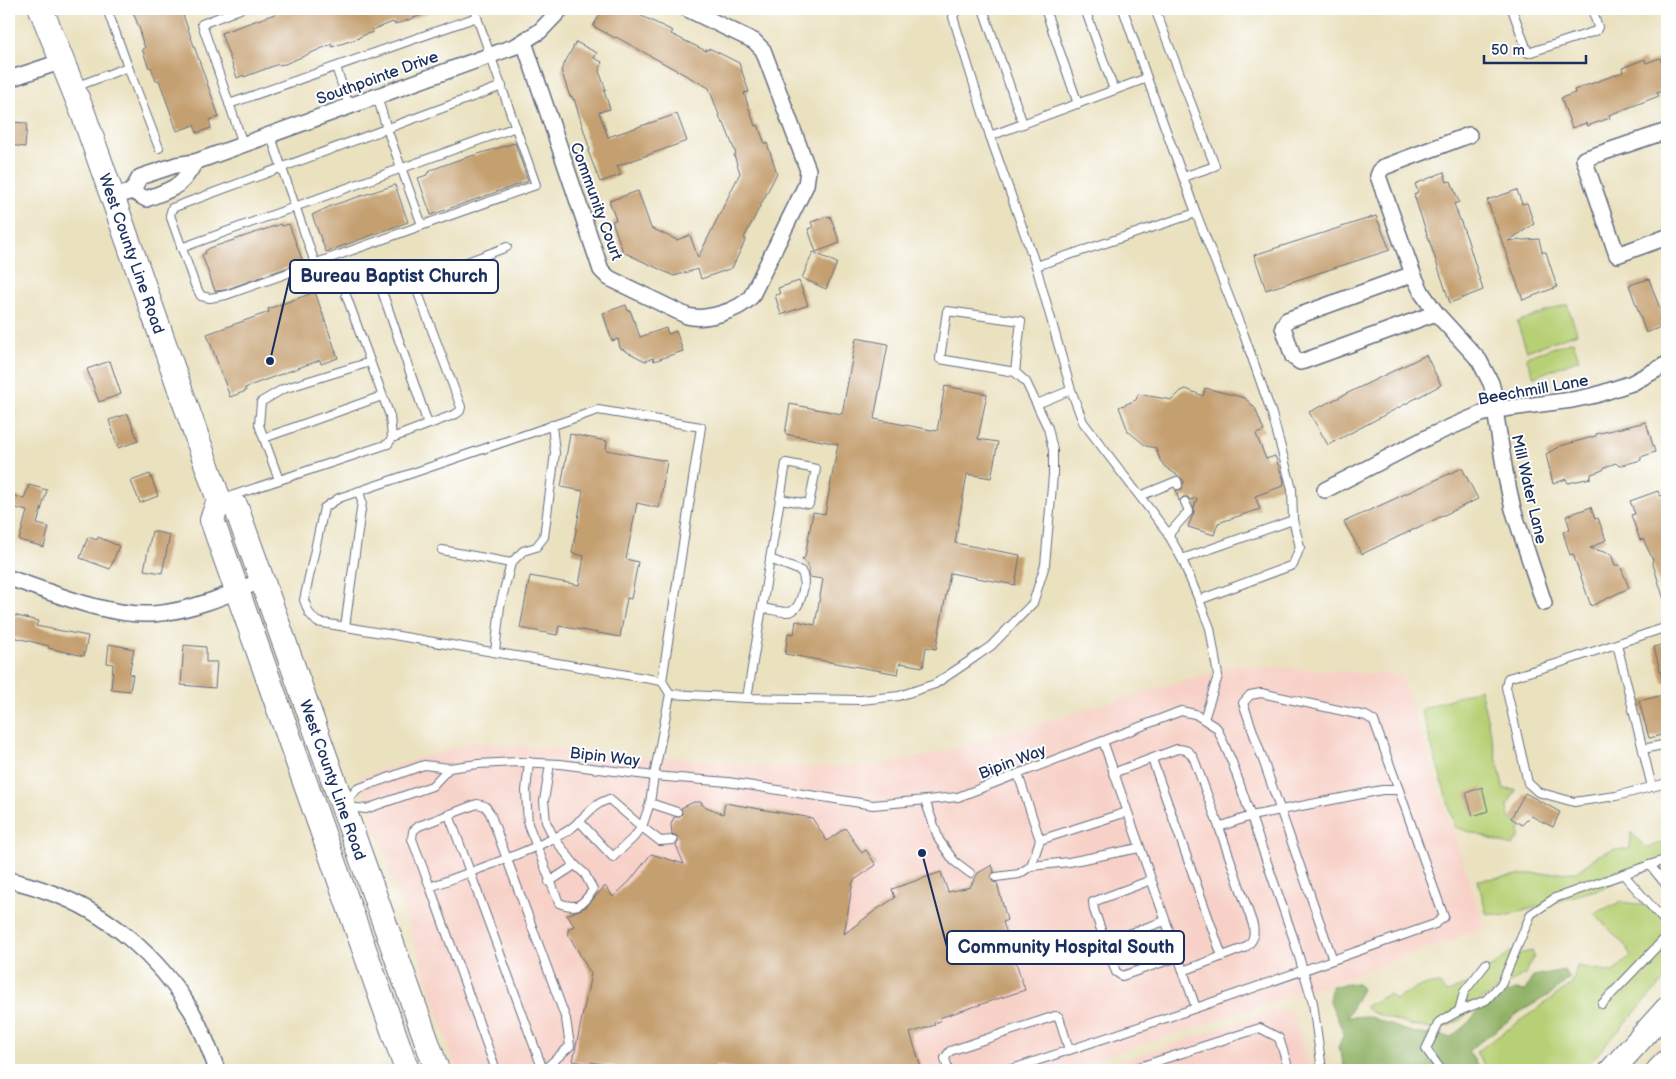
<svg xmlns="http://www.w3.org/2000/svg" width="1676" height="1079" font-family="'Balsamiq Sans',sans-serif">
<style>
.built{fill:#f7d1c7}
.green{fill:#b7d075;stroke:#69806a}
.forest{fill:#91b266;stroke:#567062}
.building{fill:#c49f6f}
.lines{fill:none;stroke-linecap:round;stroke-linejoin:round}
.lane-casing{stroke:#636d80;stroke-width:10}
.street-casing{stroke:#636d80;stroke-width:18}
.primary-casing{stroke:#636d80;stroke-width:26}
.lane{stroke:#fff;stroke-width:8}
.street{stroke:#fff;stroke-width:15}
.primary{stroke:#fff;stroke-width:24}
.labels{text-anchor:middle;stroke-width:4;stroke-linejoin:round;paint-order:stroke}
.street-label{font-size:16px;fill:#1b2f5e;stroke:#fff}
.leader{fill:none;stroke:#1b2f5e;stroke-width:2}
.callout-dot{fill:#1b2f5e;stroke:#fff;stroke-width:2}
.callout{fill:#fff;stroke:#1b2f5e;stroke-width:2}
.callout-label{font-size:18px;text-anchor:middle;font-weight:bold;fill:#1b2f5e}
</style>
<rect width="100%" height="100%" fill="#fff"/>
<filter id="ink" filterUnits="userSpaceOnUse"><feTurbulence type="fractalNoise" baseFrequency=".02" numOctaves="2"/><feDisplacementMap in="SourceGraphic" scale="10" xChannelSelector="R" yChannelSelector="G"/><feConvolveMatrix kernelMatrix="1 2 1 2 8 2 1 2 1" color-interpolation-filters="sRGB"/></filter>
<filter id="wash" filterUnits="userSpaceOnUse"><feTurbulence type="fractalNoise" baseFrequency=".0096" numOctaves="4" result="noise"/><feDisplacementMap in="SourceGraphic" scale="20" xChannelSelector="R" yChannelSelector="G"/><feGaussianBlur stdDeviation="1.12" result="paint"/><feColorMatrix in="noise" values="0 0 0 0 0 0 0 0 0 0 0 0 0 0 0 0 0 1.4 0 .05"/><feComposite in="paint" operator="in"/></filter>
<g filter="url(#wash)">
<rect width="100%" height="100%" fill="#eae1bf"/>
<g class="built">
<polygon points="1237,665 1401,675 1485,928 1324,986 1062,1070 457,1070 359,777 473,742 779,767 878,766 948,750"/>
<polygon points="1277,1009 1292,1012 1312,1070 1096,1070"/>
</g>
<g class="green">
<polygon points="1567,304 1577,333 1527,351 1517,322"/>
<polygon points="1573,341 1579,359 1534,377 1526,357"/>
<polygon points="1480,689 1504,789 1516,790 1507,806 1509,818 1520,826 1519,837 1512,846 1455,827 1421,709"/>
<polygon points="1631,832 1646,848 1667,841 1667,861 1650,866 1606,887 1505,916 1486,913 1478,880 1528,874 1576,872 1599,855 1612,850 1630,849"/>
<polygon points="1621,902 1667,908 1667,977 1583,1070 1487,1070 1476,1052 1572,984 1577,966 1613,972 1631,956 1625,946 1594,913"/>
<path d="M1532,951L1534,956L1526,973L1484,998L1459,1021L1436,1030L1409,1025L1371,1012L1365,1007L1388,994L1396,1000C1413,989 1419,984 1440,984L1446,993L1462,986L1478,983L1482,972L1499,962L1510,952L1518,954Z"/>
</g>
<polygon class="forest" points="1564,970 1570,978 1554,992 1520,1012 1468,1051 1481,1070 1341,1070 1344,1064 1338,1047 1344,1034 1329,999 1332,986 1357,983 1362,989 1347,1017 1368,1016 1401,1029 1420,1034 1451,1037 1468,1023 1487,1001 1515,990 1525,991 1533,976"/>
<g id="blocks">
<g class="building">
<polygon points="132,9 181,9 219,117 209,120 211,128 197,133 194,125 177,131 159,80 156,81 151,67 149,68 142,49 145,48 140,34 141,33"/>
<polygon points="289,9 435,9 435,10 403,22 394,24 393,22 372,30 373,32 359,37 359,38 332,47 332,44 285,64 276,65 244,77 244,75 237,78 221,33"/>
<polygon points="616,9 627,9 673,31 671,34 706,51 706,49 709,50 709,48 739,63 749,92 744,93 755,126 758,125 765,144 767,143 777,173 744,238 746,239 732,268 701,279 698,269 674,276 623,252 612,221 616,220 609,201 638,191 651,228 677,240 690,235 698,258 740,173 734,155 736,154 724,123 722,123 709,88 616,37 615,38 593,26 600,14"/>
<polygon points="576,42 597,53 594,58 602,62 599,71 606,90 604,91 610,109 599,112 608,137 677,114 687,141 617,166 621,175 600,182 588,151 590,150 574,99 573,100 572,96 570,97 561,70"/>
<polygon points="1660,58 1667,78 1667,89 1657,93 1659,96 1609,115 1610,118 1587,126 1586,123 1572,128 1561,98 1575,93 1574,90 1623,72 1622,68 1645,59 1646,63"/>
<polygon points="9,122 27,123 25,147 9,145"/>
<polygon points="515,143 528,181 431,215 418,178 427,175 427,173 431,171 431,170 455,161"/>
<polygon points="1444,172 1447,182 1451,181 1459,202 1454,204 1467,238 1483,290 1450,303 1414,195 1418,192 1415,184"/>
<polygon points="395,185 408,222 326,252 312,215 333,205"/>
<polygon points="1517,190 1522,204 1527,203 1534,224 1508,241 1539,239 1542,252 1546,252 1557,287 1523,300 1487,200"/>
<polygon points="830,216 840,243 816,252 808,229 813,227 811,222"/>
<polygon points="1376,216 1390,250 1266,290 1254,255"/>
<polygon points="281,224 282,226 289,224 303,262 225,290 215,291 202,255 206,253 205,251 210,248"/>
<polygon points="813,252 837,263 826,289 802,278"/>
<polygon points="1649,279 1666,325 1646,333 1629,285"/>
<polygon points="799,281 808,305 781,315 775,295 780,294 778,288"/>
<polygon points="315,292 338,358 321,364 320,360 257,383 245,388 246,391 230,397 207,334 269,312 268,309"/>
<polygon points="626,305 628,311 630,310 640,337 666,328 668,334 676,331 683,351 654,361 653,358 645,361 620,348 618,339 612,341 603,313"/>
<polygon points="856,338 888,344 874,419 937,431 945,386 987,394 978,439 998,442 991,478 967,474 955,543 1020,555 1015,585 950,573 936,649 926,647 923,667 900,663 898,674 785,654 788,633 794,634 796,621 815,625 823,579 809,577 809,570 806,563 802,560 805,557 813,512 825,514 838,444 785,434 790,404 842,414"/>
<polygon points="1426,355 1441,385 1328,445 1309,412"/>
<polygon points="110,361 121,394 99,402 87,369"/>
<polygon points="1205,388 1245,398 1255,408 1264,431 1256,434 1266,459 1275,456 1284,481 1283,486 1255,496 1260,509 1218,523 1214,535 1188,527 1194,512 1194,508 1197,498 1190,500 1188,497 1183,497 1179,501 1176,490 1182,489 1183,483 1185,482 1180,477 1165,467 1160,460 1156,448 1146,446 1128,431 1119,407 1136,400 1138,394 1172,400 1181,391 1186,389 1203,396"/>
<polygon points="128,414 138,441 118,448 109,420"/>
<polygon points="1646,422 1655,452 1641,457 1641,460 1619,466 1616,463 1605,467 1603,470 1591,474 1591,478 1568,483 1566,479 1553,484 1546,454 1560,446 1596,436 1596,434"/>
<polygon points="570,434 607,441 606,450 667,461 659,508 637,503 626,559 638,562 631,599 627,598 620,637 559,626 557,635 520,628 530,576 579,585 584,556 572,553 583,491 561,487"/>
<polygon points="1462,468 1478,499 1362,554 1344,522"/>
<polygon points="150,474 158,496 140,503 131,481"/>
<polygon points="29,485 47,490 37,524 49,527 44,547 19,540 27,511 9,506 9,494 24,499"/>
<polygon points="1658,491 1660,496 1667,494 1667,603 1665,603 1652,561 1653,560 1643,539 1640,540 1631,515 1635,514 1630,501"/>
<polygon points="1591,507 1595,519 1598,518 1606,540 1590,548 1611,554 1615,565 1620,565 1629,588 1591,606 1573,554 1570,555 1563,532 1570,529 1566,516"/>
<polygon points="152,531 170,535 162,573 144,570"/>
<polygon points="88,537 97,540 98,537 119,546 110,569 80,558"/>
<polygon points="9,614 38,621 36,626 88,636 84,656 48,648 49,646 9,636"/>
<polygon points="1667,643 1667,683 1663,683 1654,647"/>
<polygon points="109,644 134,649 129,674 133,675 130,691 111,689 113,664 107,663"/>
<polygon points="184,645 206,647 206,662 217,662 215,688 181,685"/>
<polygon points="1667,694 1667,734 1649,738 1639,701"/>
<polygon points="1482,787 1488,811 1473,816 1466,793"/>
<polygon points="1525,793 1560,812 1553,827 1531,816 1522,825 1511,818"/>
<polygon points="694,802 702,802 702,805 723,814 725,803 812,818 827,841 845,828 862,853 866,850 876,865 853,881 844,934 876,910 895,898 892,889 941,872 948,892 970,887 978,873 992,865 994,872 991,878 993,882 997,883 1007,920 1003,922 1025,990 939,1018 940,1021 934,1023 935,1025 910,1033 922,1070 744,1070 715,1065 714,1070 633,1070 592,1062 591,1064 573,1061 591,974 567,932 569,931 568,929 574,926 567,915 586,907 605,886 613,897 630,881 651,854 684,864 676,845 678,842 678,837 672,834 671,824 674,817 679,817 682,814 681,808"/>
</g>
</g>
</g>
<g filter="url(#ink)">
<use href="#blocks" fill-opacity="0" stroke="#636d80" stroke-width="1"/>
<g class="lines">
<g class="lane-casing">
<g id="lane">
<polyline points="240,9 202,24 243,144"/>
<polyline points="474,9 536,185 226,295 210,298 201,296 195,285 170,215 172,208 502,86"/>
<polyline points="957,9 953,17 990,136 1147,78 1123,9"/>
<polyline points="983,9 1023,124"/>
<polyline points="1045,9 1078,104"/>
<polyline points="1085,9 1114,90"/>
<polyline points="1155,9 1215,166 1183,177"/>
<polyline points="1512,9 1528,53 1596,31 1598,27 1592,9"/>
<polyline points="128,67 159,148"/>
<polyline points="336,67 349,106"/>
<polyline points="75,87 128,67 107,9"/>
<polyline points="377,96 387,129 422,225"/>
<polyline points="229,104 477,17"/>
<polyline points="270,134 315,263"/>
<polyline points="990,136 1036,266 1196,213 1147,78"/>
<polyline points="1196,213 1244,335 1272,414 1292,489 1293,520 1300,547 1293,565 1199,600 1210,628 1218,676 1204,719"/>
<polyline points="181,248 516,127"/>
<polyline points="1036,266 1071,390 1083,422 1167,532 1182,559 1199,600"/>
<polyline points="383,294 428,424"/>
<polyline points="1037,404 1071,390"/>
<polyline points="264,438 382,396"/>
<polyline points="392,438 456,414 460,411 461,407 415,285 416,281 507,247"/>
<polyline points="279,480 259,425 261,402 283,389 370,362"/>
<polyline points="1140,496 1177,481 1178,485"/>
<polyline points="228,497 382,446 388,444 392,438 390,416 346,295"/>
<polyline points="1168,535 1189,511 1185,502"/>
<polyline points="442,550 511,563"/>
<polyline points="1182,559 1293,520"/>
<path d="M762,608C786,612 797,620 803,590C804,583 805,577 801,571L770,559"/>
<polyline points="345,627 362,502 359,491"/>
<polyline points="1667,627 1559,663 1508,678 1506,687 1528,783 1538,792 1574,802 1616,796 1667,783"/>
<polyline points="1617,644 1652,787"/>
<polyline points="495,652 500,606 511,563 523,551 536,547 544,537 555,453 552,425"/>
<polyline points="670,694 747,698 861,700 899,696 935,684 968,662 991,646 1033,603 1045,565 1053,475 1053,450 1048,428 1026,382 1015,372 940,359 947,311 1021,321 1015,372"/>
<polyline points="747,698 786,463 816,469 809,504 780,499"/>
<polyline points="1103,741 1196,1008"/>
<polyline points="1643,749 1667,744"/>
<polyline points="1152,759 1222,956"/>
<path d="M529,762L526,791L528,824L559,903C578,910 582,905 593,890L585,874L575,865L554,838L546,822L544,801L550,764"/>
<polyline points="925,800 939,840 954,861 970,873"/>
<polyline points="346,803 357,789 424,765 449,768 478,764 518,762 560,764 654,776 728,782 873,805 958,797 1181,711 1195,714 1217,728 1232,762 1293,937 1313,1003 1322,1070"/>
<polyline points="650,803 677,812"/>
<polyline points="348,807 366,809 432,786 449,768"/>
<polyline points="449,815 543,1070"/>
<polyline points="579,821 613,857 634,837 642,827 660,841 673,840"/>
<polyline points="1040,840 1127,812"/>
<polyline points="1650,865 1667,886"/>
<polyline points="1031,866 1069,862 1139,848"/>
<polyline points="1623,874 1667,924"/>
<polyline points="996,877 1019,874 1031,866 1040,840 1018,774"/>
<polyline points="1151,880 1093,902 1094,910 1116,972 1122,976 1178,957"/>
<polyline points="549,882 575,865"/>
<polyline points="430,887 412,839 413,831 419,826 477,804 485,806 490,813 566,1019 570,1046 544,1070"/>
<polyline points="1105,942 1165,921"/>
<polyline points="1333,960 1243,703 1250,695 1261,693 1366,716 1374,721 1399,790"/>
<path d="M1183,971L1244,948C1253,942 1255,937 1253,925L1219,827"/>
<polyline points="1602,1004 1667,936"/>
<polyline points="1459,1011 1464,992 1486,964"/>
<path d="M496,1070L430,887C475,870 522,855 564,833C582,824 588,806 609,799L642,827L650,803L654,776L670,694L662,681L701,427L598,410L339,498L324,508L304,600L309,613L317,622L662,681"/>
<polyline points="948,1070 945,1058 950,1051 1055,1016 1059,1017 1069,1050"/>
<path d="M1009,1070L1196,1008L1435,924L1444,917L1399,790H1382L1251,816L1219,827L1194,759C1190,751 1186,749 1177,749L1113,773"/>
<polyline points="1130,1070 1260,1028 1279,1038 1289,1070"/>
<polyline points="1441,1070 1426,1049 1439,1022 1459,1011 1486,1000 1502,983 1531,914 1555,898 1667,859"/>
</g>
</g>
<g class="street-casing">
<g id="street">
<path d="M524,42L601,270L609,278L687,316C705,321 738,311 751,297L806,185L808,170L763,50L754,41L687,9"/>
<polyline points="9,79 63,61"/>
<polyline points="1667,131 1584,159 1617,255 1667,237"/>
<polyline points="1469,135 1384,167 1380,171 1378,176 1413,274 1422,293 1436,313 1479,360 1491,383 1495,398 1495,410 1505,472 1513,509 1544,603"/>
<path d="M132,191L146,199C174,188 180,189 195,162"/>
<polyline points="112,198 132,191 140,177 176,165 195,162 516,46 540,31 561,9"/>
<polyline points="1413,274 1287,320 1283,327 1293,357 1300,362 1304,361 1436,313"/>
<polyline points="1325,490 1432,435 1481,414 1503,409 1572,400 1596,395 1632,383 1667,364"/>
<path d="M9,578C54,593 105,616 153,614C191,611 228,595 262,580"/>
<path d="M9,880C22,883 36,887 49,892C108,912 159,958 191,1010C202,1029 210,1050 217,1070"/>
</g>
</g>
<g class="primary-casing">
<g id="primary">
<path id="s1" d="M41,9L83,113L219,500L212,520L407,1070"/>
<path id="s2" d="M219,500L236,507L437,1070"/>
<polyline points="1612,1070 1667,1009"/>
<polyline points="1659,1070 1667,1062"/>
</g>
</g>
<use href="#lane" class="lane"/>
<use href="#street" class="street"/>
<use href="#primary" class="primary"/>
</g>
</g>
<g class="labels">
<g class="street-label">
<text transform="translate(377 77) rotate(-20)" y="6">Southpointe Drive</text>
<text transform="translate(597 201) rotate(70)" y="6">Community Court</text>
<text dy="6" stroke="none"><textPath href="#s1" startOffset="261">West County Line Road</textPath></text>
<text transform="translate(1533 389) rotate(-10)" y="6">Beechmill Lane</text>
<text transform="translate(1530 489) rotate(77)" y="6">Mill Water Lane</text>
<text transform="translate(605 756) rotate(7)" y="6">Bipin Way</text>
<text transform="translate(1012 761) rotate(-21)" y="6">Bipin Way</text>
<text dy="6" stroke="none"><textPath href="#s2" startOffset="308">West County Line Road</textPath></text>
</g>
</g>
<path class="leader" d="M270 361L290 276M922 853L947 947"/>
<g class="callout-dot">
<circle cx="270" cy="361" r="5"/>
<circle cx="922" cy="853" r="5"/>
</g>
<g class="callout">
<rect x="290" y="260" width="208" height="33" rx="5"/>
<rect x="947" y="931" width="237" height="33" rx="5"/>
</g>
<g class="callout-label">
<text x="394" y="282">Bureau Baptist Church</text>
<text x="1066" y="953">Community Hospital South</text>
</g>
<rect width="1676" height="1079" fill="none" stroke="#fff" stroke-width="30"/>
<path d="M1484 55v8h102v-8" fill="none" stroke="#1b2f5e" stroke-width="2.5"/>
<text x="1491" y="55" font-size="15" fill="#1b2f5e" stroke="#ffffff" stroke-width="4" paint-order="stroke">50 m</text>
</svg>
